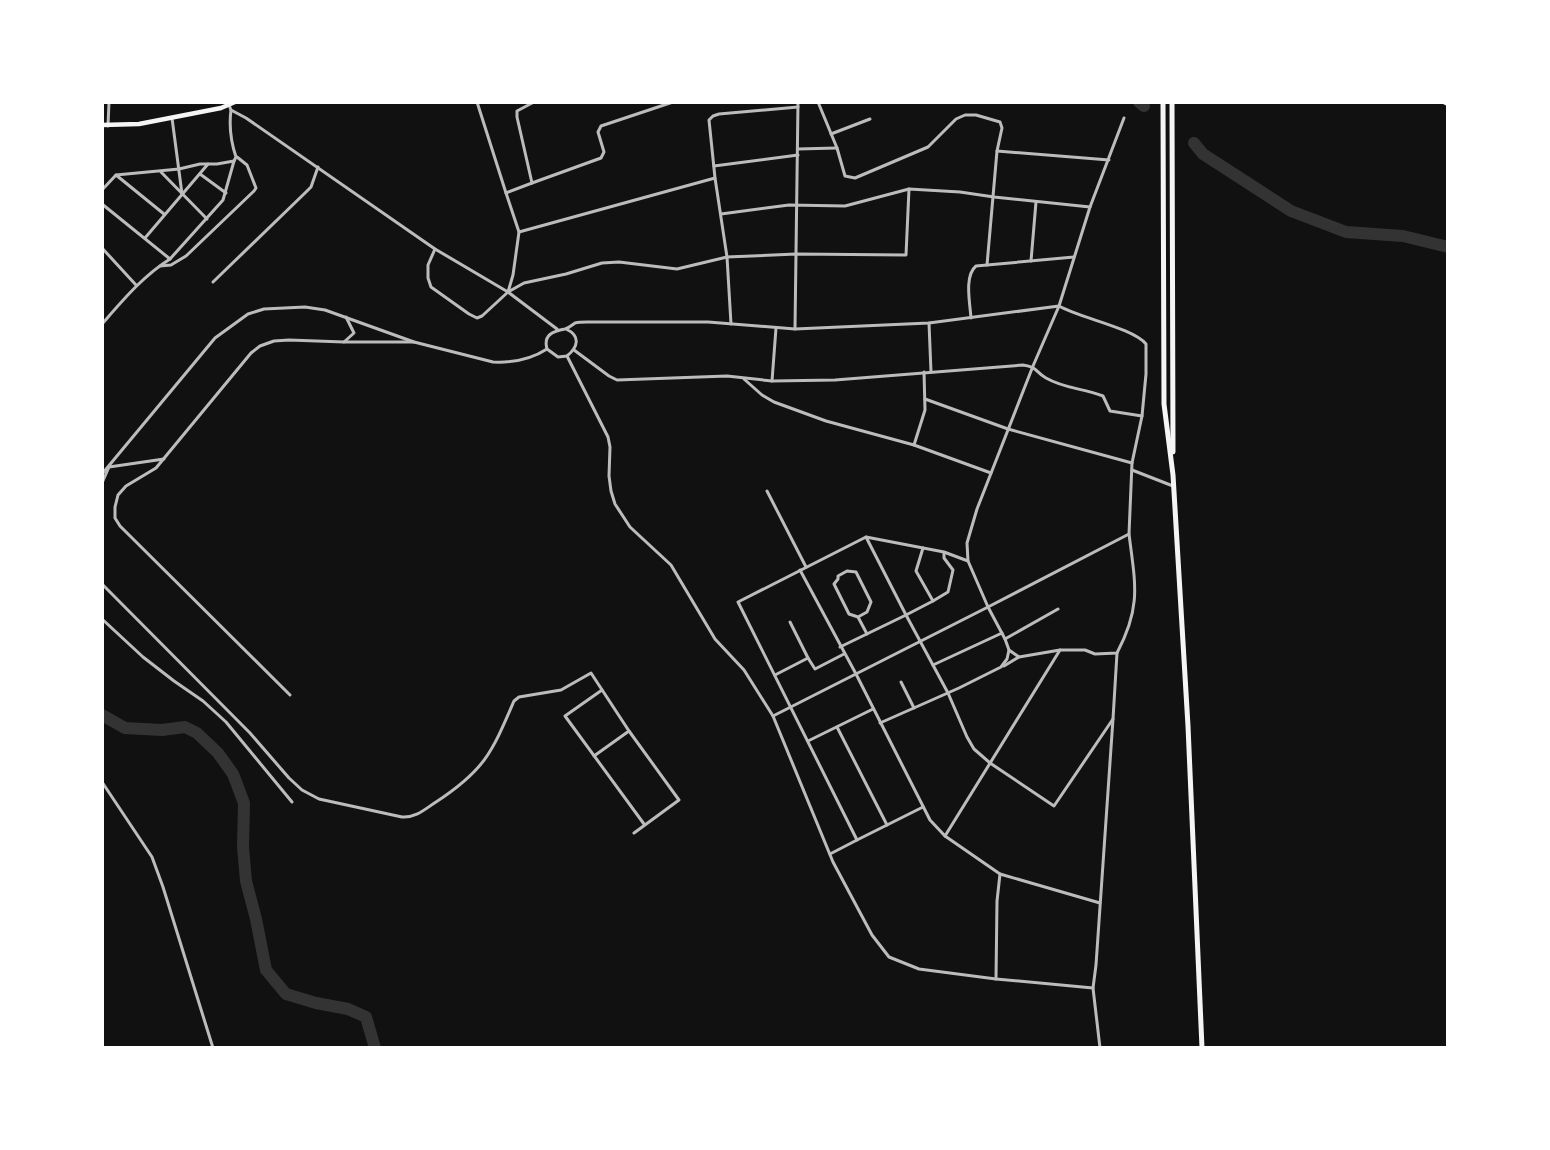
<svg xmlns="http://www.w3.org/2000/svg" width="1550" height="1150" font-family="Montserrat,sans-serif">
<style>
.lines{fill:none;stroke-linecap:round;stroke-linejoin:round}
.river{stroke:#333;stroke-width:12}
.minor{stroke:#bcbcbc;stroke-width:3}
.secondary{stroke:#f5f5f5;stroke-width:4.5}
.primary{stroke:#f5f5f5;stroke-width:5}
</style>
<rect width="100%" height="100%" fill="#111"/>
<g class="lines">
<g class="river">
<polyline points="1139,102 1144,106"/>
<polyline points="1194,143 1203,154 1291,211 1346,232 1403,236 1448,247"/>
<polyline points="102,715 125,728 162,730 185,727 197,733 218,753 233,774 244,803 243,847 246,881 256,919 266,970 286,994 316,1003 348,1009 366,1017 375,1048"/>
</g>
<g class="minor">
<polyline points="477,102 506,193 532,183 517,117 517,111 534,102"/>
<polyline points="818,102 837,148 845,176 855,178 928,147 956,119 965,115 976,115 1000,122 1002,128 997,151 987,265"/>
<polyline points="229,105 231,110 246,118 435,249 508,292 513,275 519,232 506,193"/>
<polyline points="172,118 182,194"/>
<polyline points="108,126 109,102"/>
<polyline points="831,134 870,119"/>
<polyline points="798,149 837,148"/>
<polyline points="997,151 1109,160"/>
<polyline points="714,166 798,155"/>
<polyline points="161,172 207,219"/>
<polyline points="200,174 226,193"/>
<polyline points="116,175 164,214"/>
<polyline points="532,183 601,158 604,152 598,132 601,126 673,102"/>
<polyline points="102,190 116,175 179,169 200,164 217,164 234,161"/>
<polyline points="102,204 170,259"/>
<polyline points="721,214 789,205 845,206 909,189 960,192 994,197 1090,207"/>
<polyline points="519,232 715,178"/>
<polyline points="145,238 208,164"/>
<polyline points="102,248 136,285"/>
<polyline points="435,249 428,265 428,278 431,287 469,314 477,318 482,316 508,292 524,283 566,274 602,263 619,262 677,269 727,257 796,254 906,255 909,189"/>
<polyline points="1031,261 1036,202"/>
<polyline points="160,266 171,265 186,256 254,191 256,188 247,165 237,157"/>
<polyline points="213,282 305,193 311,187 318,167"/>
<polyline points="508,292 557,329"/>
<path d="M971,318C970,303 964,276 976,266L1074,257"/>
<polyline points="929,323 931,372"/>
<path d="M102,324C123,300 143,276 170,259L223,200L234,161L236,157C231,142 229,125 231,110"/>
<polyline points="731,324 727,257 715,178 709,120 713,116 719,114 798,107"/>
<path d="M566,329C581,336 578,347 567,356L558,357L547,349C543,335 553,331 565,329C569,328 572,325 575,323C579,322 584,322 587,322H708L795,329L929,323L1059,306C1080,318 1133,328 1146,344V374L1142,416L1132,463L1129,534L988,607L773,716"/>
<polyline points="795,329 798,102"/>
<polyline points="344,342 354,333 346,317"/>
<path d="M574,350L609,376L617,380L727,376L772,381L835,380L1023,365C1038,367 1035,372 1046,378C1065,389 1083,388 1103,396L1110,411L1142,416"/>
<polyline points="567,356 608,437 610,447 609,476 611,491 615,504 630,527 671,565 715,639 744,670 773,716 833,862 872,935 889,957 919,969 996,979 1093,988 1100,1048"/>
<polyline points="744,379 762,395 774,402 826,421 914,445 991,473"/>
<polyline points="772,381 776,328"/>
<polyline points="925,399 1008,429 1132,463"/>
<polyline points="914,445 925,410 924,372"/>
<polyline points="1132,470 1173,486"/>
<path d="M102,474L215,338L248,314L264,309L305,307L325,310L414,342L493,362C513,363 530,360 547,349"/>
<polyline points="102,483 109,467 164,459"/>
<polyline points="767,491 806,567"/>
<polyline points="866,537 738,602 857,840 923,807"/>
<polyline points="923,548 916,571 933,601 948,592 953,570 944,558 944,553"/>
<polyline points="968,561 967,543 977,509 1033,366 1059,306 1090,207 1124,118"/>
<path d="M800,570L856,674L930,820L945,836L1060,650H1085L1095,654L1117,653C1142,606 1135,583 1129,534"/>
<path d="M102,584L250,733L289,778L302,790L319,799L402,817C416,818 425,809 436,802C485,770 492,752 514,701L519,697L561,690L591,673L629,731L679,800L634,833"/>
<polyline points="933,601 906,615 948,693 967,737 974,749 990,763 1054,806 1113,719 1117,653"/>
<polyline points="858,617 867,612 871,602 856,572 847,571 838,576 838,579 834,584 849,614 858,617 867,634"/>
<polyline points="102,619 143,657 174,681 203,701 226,722 292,802"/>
<polyline points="840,647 906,615 866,537 944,552 968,561 988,607 1005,639"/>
<polyline points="1019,657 1009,650 1005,639 1058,609"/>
<polyline points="808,658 815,669 844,654"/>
<polyline points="933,665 1002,633"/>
<polyline points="1004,666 1019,657 1060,650"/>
<polyline points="775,675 808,658 790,622"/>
<polyline points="901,682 914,708"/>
<polyline points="602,690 565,716 644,824"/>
<polyline points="290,695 120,526 115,518 115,507 118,495 126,486 156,468 251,353 260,346 274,341 289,340 344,342 414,342"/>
<polyline points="880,723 959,688 1001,667 1007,659 1009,650"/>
<polyline points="837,727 887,825"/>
<polyline points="808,741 873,709"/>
<polyline points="594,756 629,731"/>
<polyline points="102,782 152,857 163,887 213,1048"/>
<polyline points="945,836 1000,874 1100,903"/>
<polyline points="830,854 857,840"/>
<polyline points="996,979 997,901 1000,874"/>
<polyline points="1093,988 1096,965 1113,719"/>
</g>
<g class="secondary">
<polyline points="1444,102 1448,104"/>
<polyline points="102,125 139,124 221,108 235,102"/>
</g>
<g class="primary">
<polyline points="1163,102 1164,404 1173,475 1188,726 1202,1048"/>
<polyline points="1172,102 1173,452"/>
</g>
</g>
<rect width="1550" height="1150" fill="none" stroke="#ffffff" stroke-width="208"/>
</svg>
